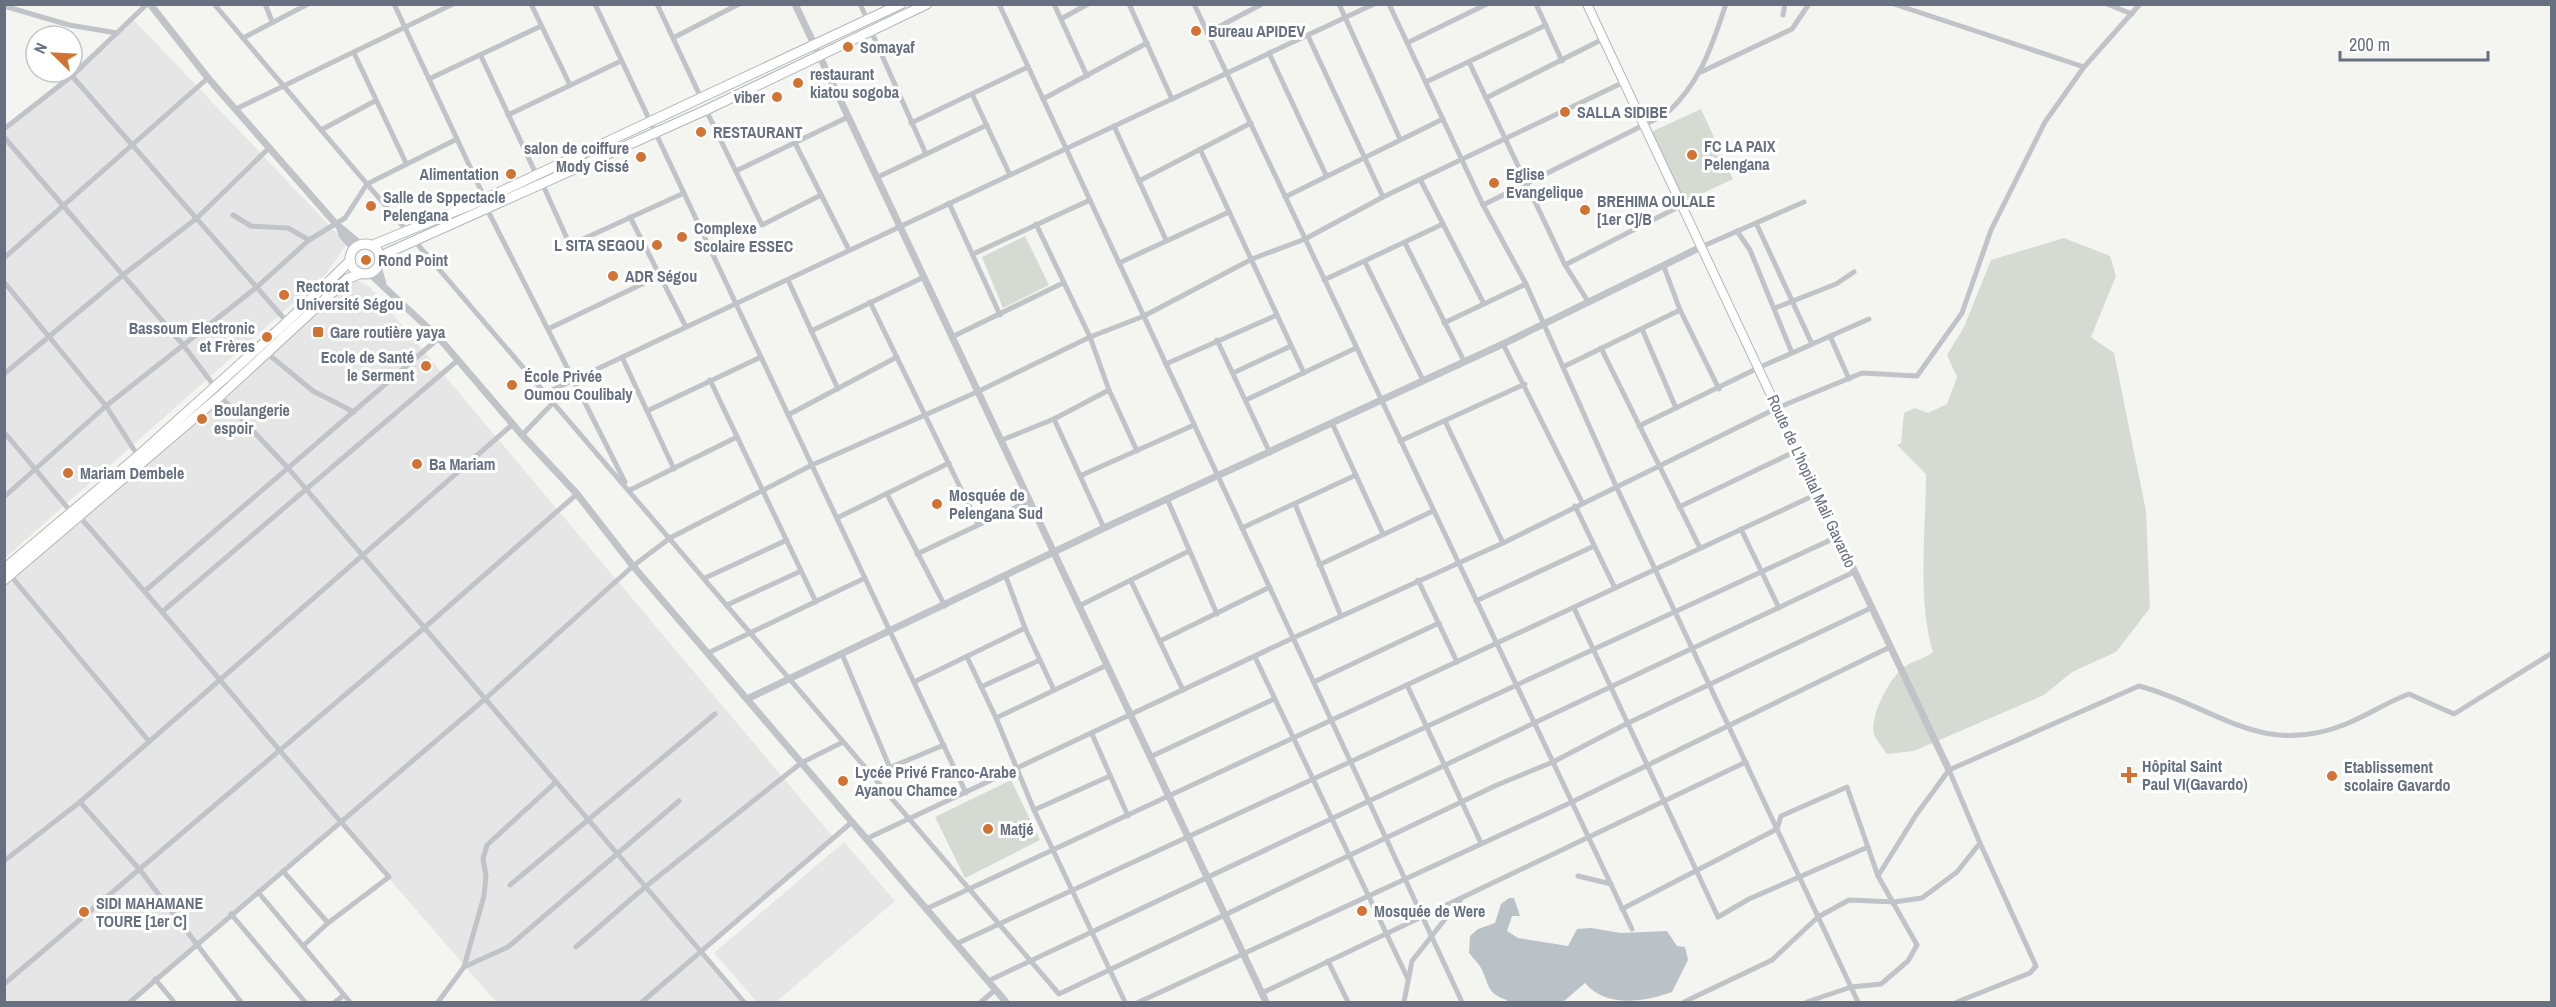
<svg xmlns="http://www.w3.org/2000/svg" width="2556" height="1007" font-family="'Archivo Narrow',sans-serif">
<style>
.built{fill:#e5e6e5}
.green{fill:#d5dbd3}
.water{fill:#bac2c8}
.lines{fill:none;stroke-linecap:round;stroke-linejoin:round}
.secondary-casing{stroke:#b3b6bb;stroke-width:10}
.trunk-casing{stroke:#b3b5b9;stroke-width:11}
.minor{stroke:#c0c3c7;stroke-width:5}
.tertiary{stroke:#c0c3c7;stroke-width:7}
.secondary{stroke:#fff;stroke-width:8}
.trunk{stroke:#fff;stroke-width:9}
.poi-dot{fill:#d27334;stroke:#fff;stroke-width:2}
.labels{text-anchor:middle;stroke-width:6;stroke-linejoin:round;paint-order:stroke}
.poi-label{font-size:16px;font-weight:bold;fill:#667080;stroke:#fff;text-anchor:start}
.street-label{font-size:16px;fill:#667080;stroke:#fff}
</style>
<rect width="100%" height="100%" fill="#f4f5f1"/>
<g class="built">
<polygon points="132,18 347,244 325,275 5,558 5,129"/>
<polygon points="353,278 370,287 833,837 701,952 744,1002 496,1002 341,823 130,1002 5,1002 4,578"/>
<polygon points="844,842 895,901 776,1002 757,1002 714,953"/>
</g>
<g class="green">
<polygon points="1701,109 1733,179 1684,202 1651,132"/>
<polygon points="1025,236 1049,285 1003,308 982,257"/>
<path d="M2064,238L2110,256L2116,276L2091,337L2114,353L2146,511L2150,608L2116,652L2072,672L2044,695L1914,751L1887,754C1883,748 1876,740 1874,734C1869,717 1890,677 1904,667C1913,661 1924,659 1933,652C1917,603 1926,527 1926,474L1897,445L1901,443L1904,413L1915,408L1928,413L1947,404L1957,377L1947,355L1964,327L1991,260Z"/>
<polygon points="1011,780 1040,840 965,878 935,817"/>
</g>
<path class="water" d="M1509,898H1514L1520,916H1512L1507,931L1518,938L1568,946L1577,929L1591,928L1621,933L1667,931L1677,946L1685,947L1688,960L1672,992C1642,1003 1605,1007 1585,983L1563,1002H1506L1507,1000C1486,994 1489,983 1481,968C1478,963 1473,958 1469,953L1470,936L1478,929L1495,923L1501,904Z"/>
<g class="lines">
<g class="secondary-casing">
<polyline id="secondary" points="1587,4 1777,408"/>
</g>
<g class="trunk-casing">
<g id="trunk">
<circle cx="365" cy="259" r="15"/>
<polyline points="373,245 485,199 901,4"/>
<polyline points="380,260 387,253 706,110 927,4"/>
<polyline points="4,569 138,456 287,322 350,261"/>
<polyline points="4,580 220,396 347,279 359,274"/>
</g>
</g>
<g class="minor">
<polyline points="214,4 407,231"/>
<polyline points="265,4 272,21"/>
<polyline points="394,4 485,199"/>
<polyline points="531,4 570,85"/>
<polyline points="595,4 966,793"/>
<polyline points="657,4 701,98"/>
<polyline points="860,4 868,21"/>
<polyline points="999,4 1462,1002"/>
<polyline points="1054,4 1087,76"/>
<polyline points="1129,4 1172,99"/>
<polyline points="1194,4 1632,929"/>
<polyline points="1339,4 1400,139"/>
<polyline points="1389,4 1483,205 1526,284 1616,486 1858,1002"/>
<polyline points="1536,4 1562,61"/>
<polyline points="1894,4 2084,67"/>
<polyline points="2107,4 2132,14"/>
<polyline points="4,6 69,25 117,33"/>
<polyline points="1783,15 1785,4"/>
<polyline points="1061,19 1088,4"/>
<polyline points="871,31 926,154"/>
<polyline points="1207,33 1262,4"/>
<polyline points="1308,36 1383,197"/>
<polyline points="243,38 308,4"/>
<polyline points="673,38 739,4"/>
<polyline points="1407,43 1487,4"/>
<polyline points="354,53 406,163"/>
<polyline points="1269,53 1326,175"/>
<polyline points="481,56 536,174"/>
<polyline points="1469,62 1565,265 1589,303"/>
<polyline points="1701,72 1792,29 1809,4"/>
<polyline points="72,76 287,322"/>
<polyline points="429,79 541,26"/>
<polyline points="1426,82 1546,25"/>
<polyline points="972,94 1010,175"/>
<polyline points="1486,98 1603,39"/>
<polyline points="1043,99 1147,43"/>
<polyline points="236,109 453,4"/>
<polyline points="706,110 762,225 821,195"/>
<polyline points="508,115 621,61"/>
<polyline points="911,123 1028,67"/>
<polyline points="1114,126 1166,240"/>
<polyline points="4,129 72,76 147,4"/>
<polyline points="321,130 375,101"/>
<polyline points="4,137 184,346 215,387"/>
<polyline points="795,143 849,250"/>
<polyline points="1200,149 1304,373"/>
<polyline points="736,171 848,117"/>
<polyline points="876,178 987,125"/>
<polyline points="1139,181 1251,123"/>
<polyline points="1421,181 1484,304"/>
<polyline points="542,183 570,245 684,193"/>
<polyline points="1285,197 1443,119"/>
<polyline points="949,203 1000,315"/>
<path d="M1483,205L1666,114C1700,84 1712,46 1726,4"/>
<polyline points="487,209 625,482"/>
<polyline points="233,215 251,226 288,228 309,240"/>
<polyline points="630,217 686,327"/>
<polyline points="1756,223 1812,344"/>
<polyline points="1036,224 1090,337 1109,390 1137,451"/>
<polyline points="1737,231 1750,250 1792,353"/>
<polyline points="414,240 1059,994 1497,785 1553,762 1626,724 1871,608"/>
<polyline points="1405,243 1464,361"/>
<polyline points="1701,247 1804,202"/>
<polyline points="973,254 1090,200"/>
<polyline points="4,258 208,78"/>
<polyline points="1365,262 1423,380"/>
<polyline points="1119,263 1229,212"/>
<polyline points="1565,265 1682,205"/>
<polyline points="1664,267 1680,310 1719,389"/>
<polyline points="788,280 838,389"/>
<polyline points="1324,280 1443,224"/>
<polyline points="4,282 106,406 138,456"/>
<polyline points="870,302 978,524"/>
<polyline points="1775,308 1836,284 1854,272"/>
<polyline points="1444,323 1526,284"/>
<polyline points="548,329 659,276"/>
<polyline points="1642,329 1676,408"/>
<polyline points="811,331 924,277"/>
<polyline points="1830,336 1849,379"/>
<polyline points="952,337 1063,283"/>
<polyline points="1217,340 1270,453"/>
<polyline points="1503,344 1582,502"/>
<polyline points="1601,348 1700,548"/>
<polyline points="267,353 313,391 354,412"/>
<polyline points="622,357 674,469"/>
<polyline points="1166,364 1277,315"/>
<polyline points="1563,367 1680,310"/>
<polyline points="1233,373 1291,346"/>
<polyline points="4,374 123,275 197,218 270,147"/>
<polyline points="710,380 816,602"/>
<polyline points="546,393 1374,4"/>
<polyline points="220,396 288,468 744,1002"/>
<polyline points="1246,400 1356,348"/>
<polyline points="647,411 761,357"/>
<polyline points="788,415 897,357"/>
<polyline points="1054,419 1104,528"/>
<polyline points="1445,421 1503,543"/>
<polyline points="1332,423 1383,534"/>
<polyline points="1639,426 1758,368 1869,319"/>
<path d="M4,432L72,513L79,516C184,635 284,758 389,877L328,923L303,946"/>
<polyline points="522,435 554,402"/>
<polyline points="1002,440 1054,419 1109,390"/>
<polyline points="1400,441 1525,384"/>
<polyline points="1082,475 1194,425"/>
<polyline points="630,490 737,437"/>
<polyline points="887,494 945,606"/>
<polyline points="4,497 106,406 257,287 309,240 345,218 367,184 457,139"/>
<polyline points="1168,501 1217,614"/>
<polyline points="1295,504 1341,616"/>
<polyline points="1575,506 1615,588"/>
<polyline points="1679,507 1796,451"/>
<polyline points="837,518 949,463"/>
<polyline points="1242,528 1356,475"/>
<polyline points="1741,529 1779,608"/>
<polyline points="917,554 1029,501"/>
<polyline points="1319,565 1433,511"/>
<polyline points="10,575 148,740"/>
<polyline points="1006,577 1025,628 1054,690"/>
<polyline points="705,578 787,540"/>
<polyline points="1418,580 1457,662"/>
<polyline points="1131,581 1183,690"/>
<polyline points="145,591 439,338"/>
<polyline points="1476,601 1594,546"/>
<polyline points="727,605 801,571"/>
<polyline points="1079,606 1189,551"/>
<polyline points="1574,608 1718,917 1749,899 1868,847"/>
<polyline points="162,612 458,360"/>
<polyline points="1160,641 1270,587"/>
<polyline points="708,653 865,578"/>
<polyline points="842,654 890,768"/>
<polyline points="967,657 996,718 1034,810 1125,1002"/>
<polyline points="1255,657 1408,979"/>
<polyline points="914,682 1025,628"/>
<polyline points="1314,682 1439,623"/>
<polyline points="1407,685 1481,843"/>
<polyline points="981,687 1040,660"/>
<polyline points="996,718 1107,665"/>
<polyline points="1092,734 1128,816"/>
<polyline points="1150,757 1274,699"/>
<polyline points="872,775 944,745"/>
<polyline points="80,802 140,870 241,1002"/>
<polyline points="1034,810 1110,776"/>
<polyline points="866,839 1293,638 1503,543 1777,408 1862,373 1917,376 1962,313 1991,230 2045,122 2084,67 2140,4"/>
<polyline points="4,861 80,802 513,424"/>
<polyline points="283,871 328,923"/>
<polyline points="1578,876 1611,884"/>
<path d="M1878,876L1916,815L1949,770L2139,686C2215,706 2261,759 2346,724C2368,715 2387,702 2409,694L2454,714L2552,653"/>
<polyline points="510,885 715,714"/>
<polyline points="258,892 350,1002"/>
<polyline points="926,909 1817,494"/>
<polyline points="1622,909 1777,829 1781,816 1847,787 1878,876 1917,945 1908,961 1881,984 1851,987 1807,1002"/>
<polyline points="231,914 305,1002"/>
<polyline points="956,944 1837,537"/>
<polyline points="576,947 645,887 801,763 843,742"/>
<polyline points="1328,961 1348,1002"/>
<polyline points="464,967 508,947 679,801"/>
<polyline points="155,979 174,1002"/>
<polyline points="988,981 1854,572"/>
<polyline points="4,984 424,628 577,494"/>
<polyline points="1262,993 1746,762"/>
<polyline points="130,1002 485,699 633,566 670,538 812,465 977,392 1090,337 1144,316 1252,259 1305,239 1383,197 1624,82"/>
<polyline points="335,1002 344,995"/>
<polyline points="438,1002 464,967 484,896 486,876 483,859 487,845 556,782"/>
<polyline points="642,1002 852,822"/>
<polyline points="981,1002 995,990"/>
<polyline points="1139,1002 1572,802 1890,647"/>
<polyline points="1404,1002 1412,961 1461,899"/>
<polyline points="1684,1002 1772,960 1818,917 1849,900 1894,902 1922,898 1957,872 1980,843 1949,770"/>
<polyline points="1957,1002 2030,973 2036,966 1980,843"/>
</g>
<g class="tertiary">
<polyline points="150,4 208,78 336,224 360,244"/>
<polyline points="795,4 1266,1002"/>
<polyline points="340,228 342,235 353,248"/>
<polyline points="378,267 383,284"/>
<polyline points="369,273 439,338 522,435 577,494 633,566 1006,1002"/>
<polyline points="1777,408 1949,770"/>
<polyline points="747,699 1104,528 1503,344 1701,247"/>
</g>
<use href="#secondary" class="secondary"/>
<use href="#trunk" class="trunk"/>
</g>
<g class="poi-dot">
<circle cx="1196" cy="31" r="6"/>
<circle cx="848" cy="47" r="6"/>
<circle cx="798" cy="83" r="6"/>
<circle cx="777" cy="97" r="6"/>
<circle cx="1565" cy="112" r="6"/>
<circle cx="701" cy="132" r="6"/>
<circle cx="1692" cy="155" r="6"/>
<circle cx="641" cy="157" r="6"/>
<circle cx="511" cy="174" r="6"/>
<circle cx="1494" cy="183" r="6"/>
<circle cx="371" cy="206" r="6"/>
<circle cx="1585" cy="210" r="6"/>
<circle cx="682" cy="237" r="6"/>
<circle cx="657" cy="245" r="6"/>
<circle cx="366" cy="260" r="6"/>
<circle cx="613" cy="276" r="6"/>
<circle cx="284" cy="295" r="6"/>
<rect x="312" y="326" width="12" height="12" rx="3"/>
<circle cx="267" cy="337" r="6"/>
<circle cx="426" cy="366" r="6"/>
<circle cx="512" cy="385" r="6"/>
<circle cx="202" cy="419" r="6"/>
<circle cx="417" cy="464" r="6"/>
<circle cx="68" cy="473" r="6"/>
<circle cx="937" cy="504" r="6"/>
<path d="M2126 766h6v6h6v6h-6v6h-6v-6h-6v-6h6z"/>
<circle cx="2332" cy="776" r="6"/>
<circle cx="843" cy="781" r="6"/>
<circle cx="988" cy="829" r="6"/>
<circle cx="1362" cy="911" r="6"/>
<circle cx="84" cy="912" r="6"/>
</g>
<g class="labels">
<g class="poi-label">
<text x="1208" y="37">Bureau APIDEV</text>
<text x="860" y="53">Somayaf</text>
<text x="810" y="80">restaurant<tspan x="810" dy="18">kiatou sogoba</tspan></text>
<text x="765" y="103" text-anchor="end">viber</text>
<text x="1577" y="118">SALLA SIDIBE</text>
<text x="713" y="138">RESTAURANT</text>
<text x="1704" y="152">FC LA PAIX<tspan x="1704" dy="18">Pelengana</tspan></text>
<text x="629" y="154" text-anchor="end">salon de coiffure<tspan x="629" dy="18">Mody Cissé</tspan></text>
<text x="499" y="180" text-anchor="end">Alimentation</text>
<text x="1506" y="180">Eglise<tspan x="1506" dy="18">Evangelique</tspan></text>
<text x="383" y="203">Salle de Sppectacle<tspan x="383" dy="18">Pelengana</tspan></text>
<text x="1597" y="207">BREHIMA OULALE<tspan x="1597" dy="18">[1er C]/B</tspan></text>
<text x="694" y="234">Complexe<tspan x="694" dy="18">Scolaire ESSEC</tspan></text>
<text x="645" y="251" text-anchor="end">L SITA SEGOU</text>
<text x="378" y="266">Rond Point</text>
<text x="625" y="282">ADR Ségou</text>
<text x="296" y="292">Rectorat<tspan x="296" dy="18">Université Ségou</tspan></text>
<text x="255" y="334" text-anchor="end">Bassoum Electronic<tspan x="255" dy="18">et Frères</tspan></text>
<text x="330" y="338">Gare routière yaya</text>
<text x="414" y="363" text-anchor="end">Ecole de Santé<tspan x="414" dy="18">le Serment</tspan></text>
<text x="524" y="382">École Privée<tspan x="524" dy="18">Oumou Coulibaly</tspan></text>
<text x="214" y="416">Boulangerie<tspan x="214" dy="18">espoir</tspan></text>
<text x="429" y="470">Ba Mariam</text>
<text x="80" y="479">Mariam Dembele</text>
<text x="949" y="501">Mosquée de<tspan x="949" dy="18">Pelengana Sud</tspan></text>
<text x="2142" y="772">Hôpital Saint<tspan x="2142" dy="18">Paul VI(Gavardo)</tspan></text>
<text x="2344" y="773">Etablissement<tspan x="2344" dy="18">scolaire Gavardo</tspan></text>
<text x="855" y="778">Lycée Privé Franco-Arabe<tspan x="855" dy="18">Ayanou Chamce</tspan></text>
<text x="1000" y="835">Matjé</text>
<text x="96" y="909">SIDI MAHAMANE<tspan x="96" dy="18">TOURE [1er C]</tspan></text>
<text x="1374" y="917">Mosquée de Were</text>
</g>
<g class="street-label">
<text transform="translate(1812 481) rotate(65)" y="6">Route de L'hopital Mali Gavardo</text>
</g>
</g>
<rect width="2556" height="1007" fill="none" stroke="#667080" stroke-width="12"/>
<g transform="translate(54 54) rotate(294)"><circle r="28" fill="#ffffff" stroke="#c2c6cc" stroke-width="1.5"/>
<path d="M0-4.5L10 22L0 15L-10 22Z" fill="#d27334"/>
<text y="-9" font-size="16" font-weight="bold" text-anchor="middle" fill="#667080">N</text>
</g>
<path d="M2340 51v9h148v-9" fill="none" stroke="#667080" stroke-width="3"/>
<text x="2349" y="51" font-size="18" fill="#667080" stroke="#ffffff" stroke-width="4.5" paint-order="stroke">200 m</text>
</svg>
